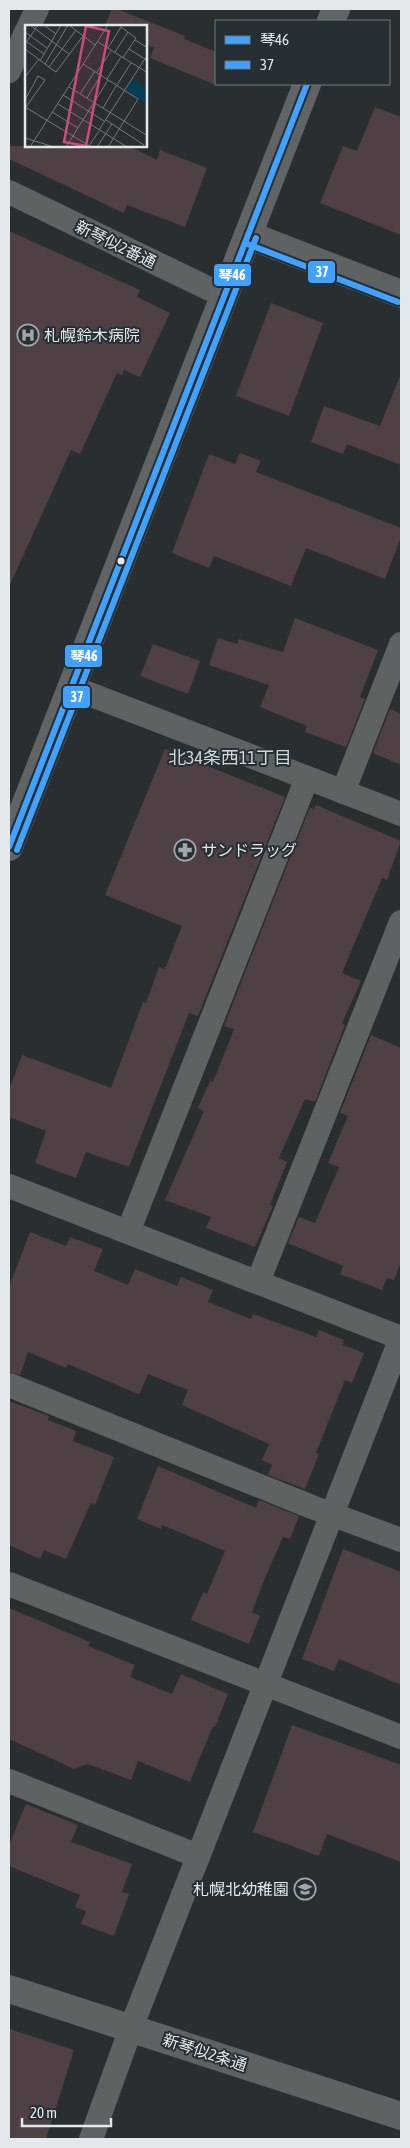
<svg xmlns="http://www.w3.org/2000/svg" width="410" height="2148" font-family="'Asap Condensed','Noto Sans JP',sans-serif">
<style>
.building{fill:#4f4044}
.lines{fill:none;stroke-linecap:round;stroke-linejoin:round}
.minor{stroke:#5f6263;stroke-width:24}
.tertiary{stroke:#5f6263;stroke-width:28}
.secondary{stroke:#616465;stroke-width:28}
.bus-1-casing{stroke:#262f33;stroke-width:10}
.bus-2-casing{stroke:#262f33;stroke-width:10}
.bus-1{stroke:#40a1ff;stroke-width:6}
.bus-2{stroke:#40a1ff;stroke-width:6}
.bus-dot{fill:#e2e8eb;stroke:#262f33;stroke-width:2}
.labels{text-anchor:middle;stroke-width:4;stroke-linejoin:round;paint-order:stroke}
.street-label{font-size:16px;fill:#e2e8eb;stroke:#262f33}
.poi-label{font-size:16px;fill:#e2e8eb;stroke:#262f33;text-anchor:start}
.neighbourhood-label{font-size:18px;fill:#ccd6dc;stroke:#262f33}
.inset-road{fill:none;stroke:#73787b;stroke-width:1}
.view{fill:#ca4c7f;fill-opacity:0.15;stroke:#ca4c7f;stroke-width:2.5}
.inset-edge{fill:none;stroke:#e2e8eb;stroke-width:2.5}
.line-badge{stroke:#262f33;stroke-width:2}
.badge-label{font-size:14px;text-anchor:middle;font-weight:bold;fill:#fff}
</style>
<rect width="100%" height="100%" fill="#292e30"/>
<g class="building">
<polygon points="112,9 117,9 185,36 184,39 216,52 216,85 150,58 154,48 146,44 146,26 105,25"/>
<polygon points="375,107 401,117 401,235 320,203 343,146 357,151"/>
<polygon points="9,146 129,146 157,160 160,150 207,168 185,227 127,205 124,213 9,159"/>
<polygon points="9,231 140,290 137,297 170,313 140,377 124,370 122,375 117,373 80,454 71,450 9,587"/>
<polygon points="271,303 323,323 289,416 236,396"/>
<polygon points="400,376 401,465 347,444 343,454 311,442 324,406 380,426"/>
<polygon points="240,453 261,461 256,472 401,528 401,537 385,579 306,548 291,586 214,556 209,568 172,553 209,454 235,464"/>
<polygon points="295,618 378,650 360,697 365,699 346,747 305,732 307,726 260,707 269,685 209,665 218,638 237,644 239,639 283,652"/>
<polygon points="153,644 200,661 188,694 140,676"/>
<polygon points="390,709 401,714 401,765 373,753"/>
<polygon points="165,749 285,797 198,1016 189,1013 129,1167 86,1152 76,1178 35,1163 46,1131 9,1117 9,1090 22,1055 111,1088 143,1002 146,1003 159,967 165,969 182,926 105,895"/>
<polygon points="316,805 401,841 387,880 382,878 342,973 361,981 342,1023 345,1025 315,1102 305,1099 279,1158 287,1162 270,1205 273,1206 255,1247 206,1228 211,1217 165,1200 204,1111 198,1108 210,1081 213,1082 234,1029 224,1026 310,807 314,809"/>
<polygon points="371,1035 401,1048 401,1262 394,1280 387,1278 382,1290 340,1274 343,1266 288,1243 299,1217 315,1223 339,1167 328,1163 348,1116 340,1113"/>
<polygon points="30,1232 66,1246 70,1237 103,1249 94,1271 128,1285 135,1269 177,1286 181,1277 213,1290 208,1302 251,1319 253,1314 316,1337 319,1330 344,1340 343,1345 364,1353 352,1383 345,1380 316,1453 319,1454 305,1489 268,1475 272,1465 262,1460 269,1444 182,1405 188,1390 148,1374 140,1393 138,1394 68,1364 66,1368 28,1352 20,1375 9,1372 9,1287"/>
<polygon points="9,1401 49,1416 48,1420 76,1431 73,1441 114,1457 95,1505 91,1503 66,1559 44,1550 40,1559 9,1545"/>
<polygon points="158,1466 256,1508 259,1500 299,1516 290,1539 283,1537 265,1578 252,1612 260,1616 249,1644 191,1620 203,1592 207,1594 225,1551 162,1525 161,1529 137,1519"/>
<polygon points="343,1549 401,1572 401,1685 339,1659 334,1671 302,1659"/>
<polygon points="9,1608 90,1642 88,1646 135,1665 130,1677 172,1694 181,1674 228,1694 215,1727 213,1726 190,1782 138,1761 131,1780 88,1764 74,1769 9,1739"/>
<polygon points="292,1725 401,1765 401,1862 327,1834 319,1856 253,1832"/>
<polygon points="26,1804 78,1825 71,1842 132,1864 122,1892 129,1894 114,1936 81,1924 86,1911 75,1907 80,1895 9,1866 9,1845"/>
<polygon points="9,2029 74,2050 46,2139 9,2139"/>
</g>
<g class="lines">
<g class="minor">
<polyline points="29,26 37,9"/>
<polyline points="9,71 26,32"/>
<polyline points="9,192 224,296"/>
<polyline points="71,687 401,814"/>
<polyline points="343,792 401,644"/>
<polyline points="9,1186 401,1338"/>
<polyline points="128,1232 307,778"/>
<polyline points="258,1282 401,922"/>
<polyline points="9,1385 312,1507 401,1540"/>
<polyline points="9,1584 401,1737"/>
<polyline points="9,1781 198,1856"/>
<polyline points="91,2139 131,2028 401,1338"/>
</g>
<g class="tertiary">
<polyline points="248,235 401,294"/>
<polyline points="9,1989 401,2116"/>
</g>
<g class="secondary">
<polyline points="331,21 336,9"/>
<polyline points="9,847 307,84"/>
</g>
<g class="bus-1-casing">
<polyline id="bus-1" points="9,847 307,84"/>
</g>
<g class="bus-2-casing">
<g id="bus-2">
<polyline points="245,243 398,302"/>
<polyline points="17,850 256,238"/>
</g>
</g>
<use href="#bus-1" class="bus-1"/>
<use href="#bus-2" class="bus-2"/>
</g>
<defs>
<g id="hospital-ring" transform="scale(1.125)"><circle r="9.5" fill="#262f33" stroke="#a1a7aa" stroke-width="1.5"/><path d="M-5-5h3v3.5h4V-5h3V5h-3V1.5h-4V5h-3Z" fill="#a1a7aa"/></g>
<g id="pharmacy-ring" transform="scale(1.125)"><circle r="9.5" fill="#262f33" stroke="#a1a7aa" stroke-width="1.5"/><path d="M-2-6h4v4h4v4h-4v4h-4v-4h-4v-4h4Z" fill="#a1a7aa"/></g>
<g id="school-ring" transform="scale(1.125)"><circle r="9.5" fill="#262f33" stroke="#a1a7aa" stroke-width="1.5"/><path d="M0-5L7-2L0 1L-7-2ZM-4 1L0 2.5L4 1V4Q0 6-4 4Z" fill="#a1a7aa"/></g>
</defs>
<g fill-rule="evenodd">
<use href="#hospital-ring" x="28" y="335"/>
<use href="#pharmacy-ring" x="185" y="850"/>
<use href="#school-ring" x="305" y="1889"/>
</g>
<circle class="bus-dot" cx="121" cy="561" r="4.5"/>
<g class="labels">
<g class="street-label">
<text transform="translate(116 244) rotate(26)" y="6">新琴似2番通</text>
<text transform="translate(205 2052) rotate(18)" y="6">新琴似2条通</text>
</g>
<g class="poi-label">
<text x="44" y="341">札幌鈴木病院</text>
<text x="201" y="856">サンドラッグ</text>
<text x="289" y="1895" text-anchor="end">札幌北幼稚園</text>
</g>
<g class="neighbourhood-label">
<text x="230" y="764">北34条西11丁目</text>
</g>
</g>
<g transform="translate(25 25)">
<rect width="122" height="122" fill="#292e30"/>
<path d="M107,54L122,64V80L101,65Z" fill="#063e55"/>
<path class="inset-road" d="M5,0L44,29M19,0L31,9M43,0L20,39L31,47L58,11M44,0L70,20M0,7L22,23M110,15L123,23M2,17L19,29M73,17L123,48M0,19L13,0M83,23L96,2L111,13L98,33M0,24L20,39M104,24L123,36M90,27L103,7M15,36L36,0M58,39L113,74L83,122M24,42L51,5M72,47L86,26M0,52L14,34M82,54L96,32M92,60L106,38M44,62L123,111M55,69L70,46M38,70L79,96M62,73L76,50M0,75L13,51L20,55L1,82M33,79L102,122M0,82L66,122M78,83L91,61M27,87L53,103M81,95L119,120M74,105L123,29M0,113L29,122M64,121L74,106M5,122L83,0M41,122L83,55M72,122L87,99"/>
<path class="view" d="M61,1L84,6L61,121L39,117Z"/>
<rect width="122" height="122" class="inset-edge"/>
</g>
<g class="line-badge">
<rect x="307" y="260" width="29" height="24" rx="5" fill="#40a1ff"/>
<rect x="213" y="263" width="39" height="24" rx="5" fill="#40a1ff"/>
<rect x="64" y="644" width="39" height="24" rx="5" fill="#40a1ff"/>
<rect x="62" y="685" width="29" height="24" rx="5" fill="#40a1ff"/>
</g>
<g class="badge-label">
<text x="322" y="277">37</text>
<text x="232" y="280">琴46</text>
<text x="84" y="661">琴46</text>
<text x="77" y="702">37</text>
</g>
<rect width="410" height="2148" fill="none" stroke="#e2e8eb" stroke-width="20"/>
<rect x="215" y="20" width="175" height="65" fill="#262f33" stroke="#71797d"/>
<rect x="225" y="36" width="25" height="8" fill="#40a1ff" stroke="#71797d"/>
<text x="260" y="45" font-size="15" fill="#e2e8eb">琴46</text>
<rect x="225" y="61" width="25" height="8" fill="#40a1ff" stroke="#71797d"/>
<text x="260" y="70" font-size="15" fill="#e2e8eb">37</text>
<path d="M22 2118v8h89v-8" fill="none" stroke="#e2e8eb" stroke-width="2.5"/>
<text x="30" y="2118" font-size="15" fill="#e2e8eb" stroke="#262f33" stroke-width="4" paint-order="stroke">20 m</text>
</svg>
